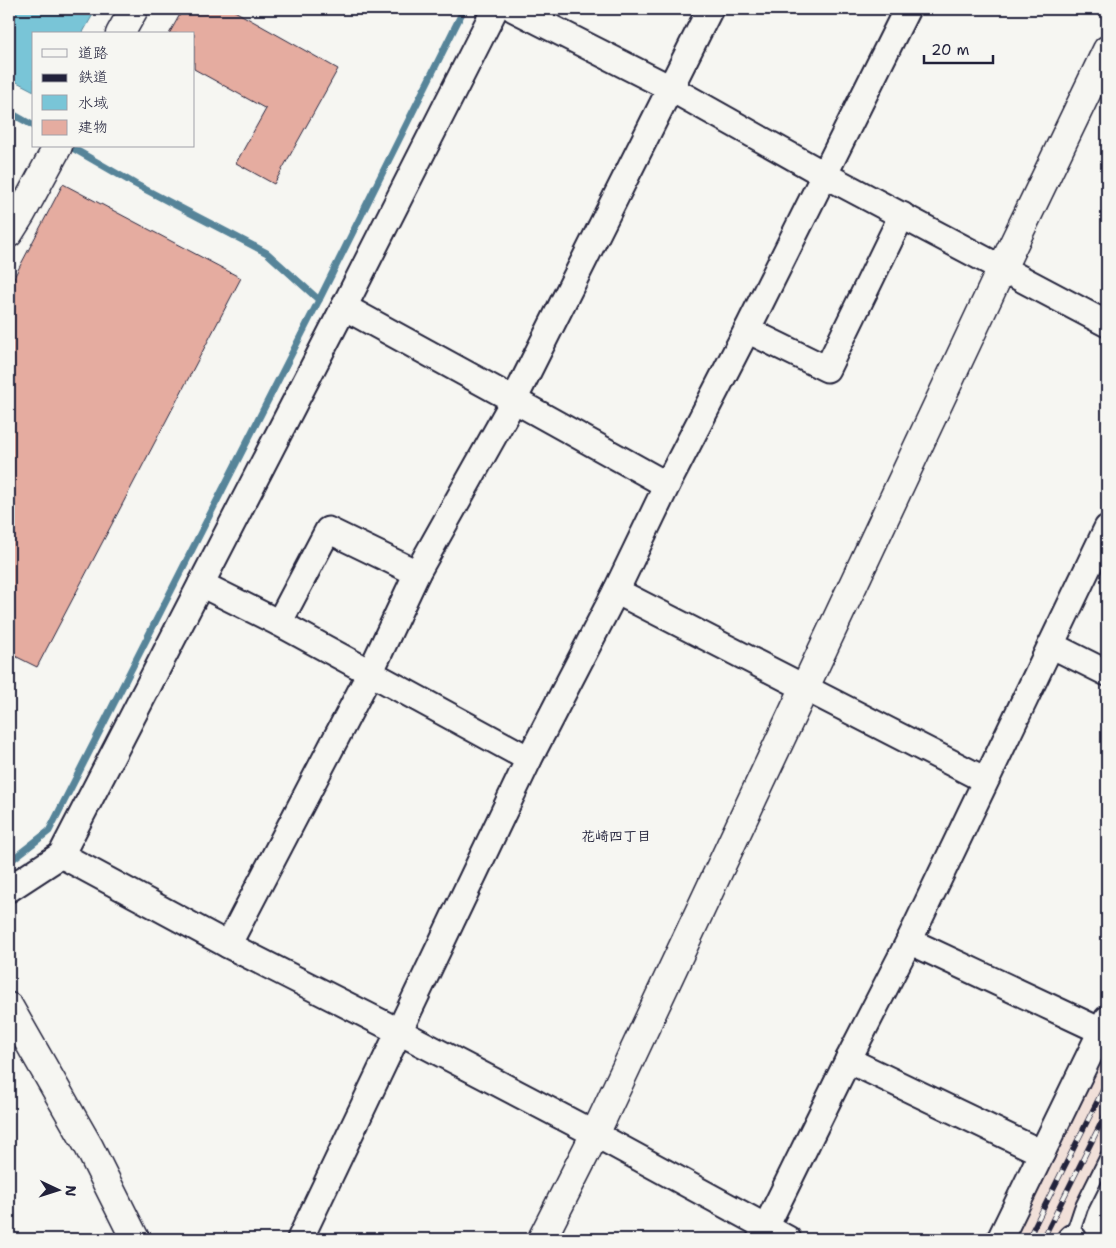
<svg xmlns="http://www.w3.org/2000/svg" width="1116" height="1248" font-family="'Shantell Sans','Klee One',sans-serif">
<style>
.built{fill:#f1e0d9}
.water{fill:#79c5d7;stroke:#568499}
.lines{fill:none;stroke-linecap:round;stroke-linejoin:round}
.stream{stroke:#568499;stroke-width:7}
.building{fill:#e5aca0;stroke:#22223b}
.service-casing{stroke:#22223b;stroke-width:16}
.minor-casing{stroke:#22223b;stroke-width:29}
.tertiary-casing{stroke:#22223b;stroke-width:31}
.service{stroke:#f6f6f2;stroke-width:12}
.minor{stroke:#f6f6f2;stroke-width:25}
.tertiary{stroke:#f6f6f2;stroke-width:28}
.rail-casing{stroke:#22223b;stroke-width:5.5}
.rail{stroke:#f6f6f2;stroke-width:4;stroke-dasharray:11;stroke-linecap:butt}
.labels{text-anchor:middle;stroke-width:5;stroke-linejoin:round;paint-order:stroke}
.neighbourhood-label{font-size:14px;font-weight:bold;fill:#22223b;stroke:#f6f6f2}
</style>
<rect width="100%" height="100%" fill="#f6f6f2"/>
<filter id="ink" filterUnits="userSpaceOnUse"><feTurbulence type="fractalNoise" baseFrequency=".02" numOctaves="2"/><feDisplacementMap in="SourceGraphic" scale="10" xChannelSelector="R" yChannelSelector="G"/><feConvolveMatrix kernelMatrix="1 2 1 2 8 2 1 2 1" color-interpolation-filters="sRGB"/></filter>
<g filter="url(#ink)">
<polygon class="built" points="1107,1045 1107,1142 1058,1239 1011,1239"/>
<polygon class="water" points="9,9 96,9 82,34 34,34 34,91 9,78"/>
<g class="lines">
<g class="stream">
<polyline points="9,112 34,126"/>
<polyline points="69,146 135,184 267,253 319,300"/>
<polyline points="9,862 49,831 319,300 464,9"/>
</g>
</g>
<g class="building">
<polygon points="183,9 202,9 207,12 209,9 231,9 338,69 274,184 236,163 266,109 194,69 194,34 169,34"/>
<polygon points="63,184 241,278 37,667 11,654 9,659 9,287"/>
</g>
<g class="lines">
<g class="service-casing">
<polyline id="service" points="1071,1238 1081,1208 1107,1156"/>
</g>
<g class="minor-casing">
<g id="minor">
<polyline points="514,9 670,88 825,175 1107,324"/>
<polyline points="344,307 514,400 667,485"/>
<polyline points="747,330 827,369 902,215"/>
<polyline points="201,584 279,623 529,759"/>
<polyline points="616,591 985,780"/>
<polyline points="279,623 328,530 417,573"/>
<polyline points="1051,645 1107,673"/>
<polyline points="61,855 228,945 398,1031 595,1134 788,1239"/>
<polyline points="9,889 61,855 344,307 495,9"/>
<polyline points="909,941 1101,1031"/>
<polyline points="228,945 370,673 417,573 514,400 710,9"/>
<polyline points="848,1060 1042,1153"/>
<polyline points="300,1239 529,759 616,591 667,485 747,330 907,9"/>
<polyline points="760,1239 848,1060 909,941 1107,528"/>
<polyline points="1000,1239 1107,1019"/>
<polyline points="1070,1239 1071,1238 1074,1239"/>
</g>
</g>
<g class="tertiary-casing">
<g id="tertiary">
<polyline points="120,34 134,9"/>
<polyline points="9,233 21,214 58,146"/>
<polyline points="9,1007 89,1147 135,1239"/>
<polyline points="542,1239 595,1134 1002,268 1107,50"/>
</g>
</g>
<use href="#service" class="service"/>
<use href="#minor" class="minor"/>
<use href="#tertiary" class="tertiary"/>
<g class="rail-casing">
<g id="rail">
<polyline points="1028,1239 1107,1082"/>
<polyline points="1043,1239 1107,1111"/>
</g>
</g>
<use href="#rail" class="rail"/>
</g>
</g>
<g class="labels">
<g class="neighbourhood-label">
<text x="616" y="841">花崎四丁目</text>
</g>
</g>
<rect width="1116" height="1248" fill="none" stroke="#f6f6f2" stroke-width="30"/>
<rect x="15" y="15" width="1086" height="1218" fill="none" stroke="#22223b" stroke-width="2" filter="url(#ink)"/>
<rect x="32" y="32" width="162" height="115" fill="#f6f6f2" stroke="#a1a1a9"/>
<rect x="42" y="49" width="25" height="8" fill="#f6f6f2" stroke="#a1a1a9"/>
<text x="78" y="58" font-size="15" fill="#22223b">道路</text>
<rect x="42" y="74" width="25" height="8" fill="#22223b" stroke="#a1a1a9"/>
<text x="78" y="82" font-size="15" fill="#22223b">鉄道</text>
<rect x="42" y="95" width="25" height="15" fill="#79c5d7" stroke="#a1a1a9"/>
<text x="78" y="108" font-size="15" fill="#22223b">水域</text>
<rect x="42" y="120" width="25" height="15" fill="#e5aca0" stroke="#a1a1a9"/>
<text x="78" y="132" font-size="15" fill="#22223b">建物</text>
<g transform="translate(58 1190) rotate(94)" stroke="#f6f6f2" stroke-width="4" paint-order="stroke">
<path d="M0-4L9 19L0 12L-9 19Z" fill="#22223b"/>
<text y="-8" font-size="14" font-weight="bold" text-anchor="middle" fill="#22223b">N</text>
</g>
<path d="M924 55v8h69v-8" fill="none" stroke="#22223b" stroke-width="2.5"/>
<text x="931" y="55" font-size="15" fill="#22223b" stroke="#f6f6f2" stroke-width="4" paint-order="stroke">20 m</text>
</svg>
